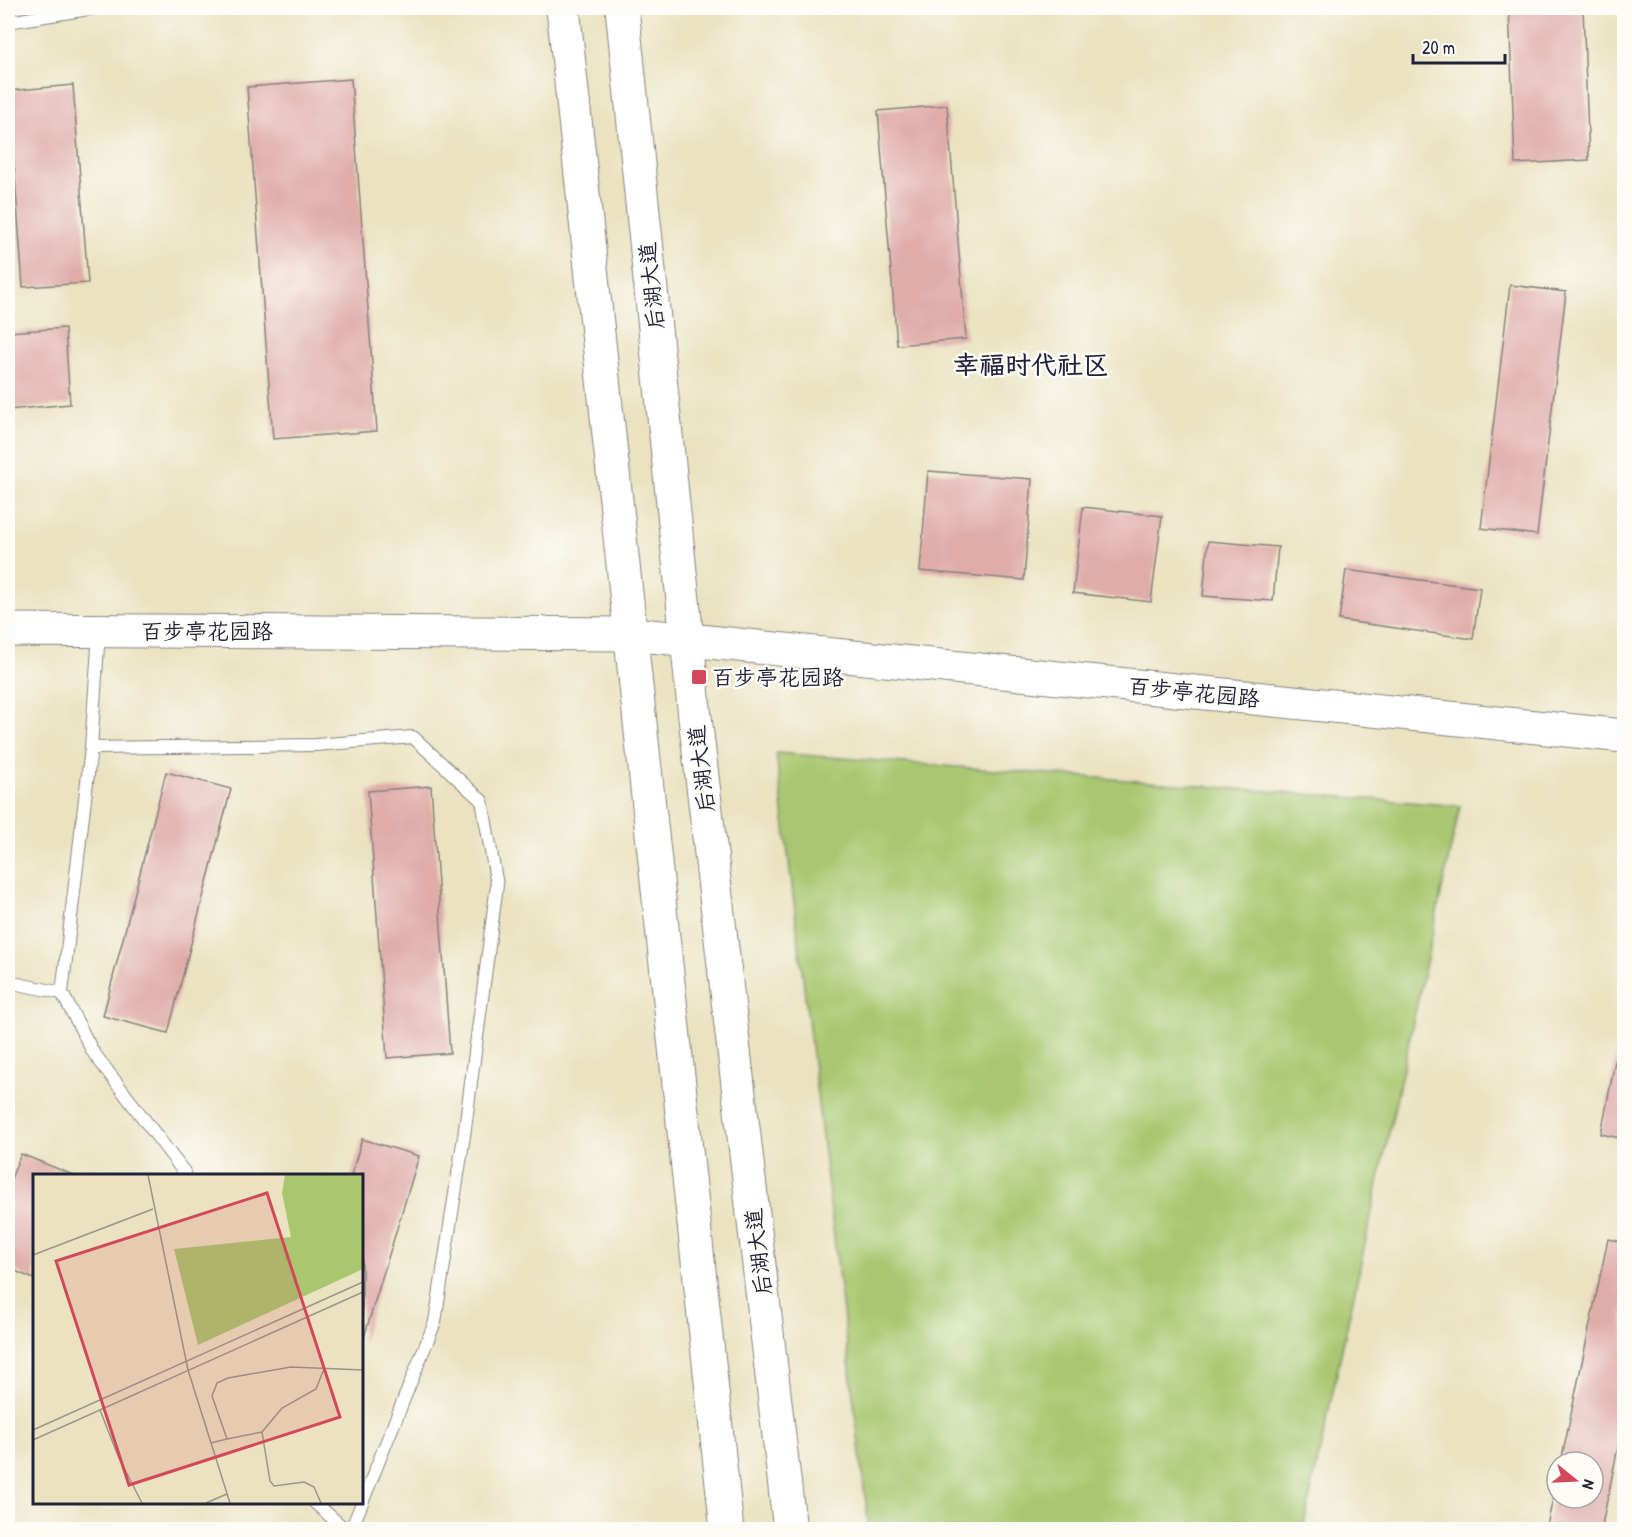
<svg xmlns="http://www.w3.org/2000/svg" width="1632" height="1537" font-family="'Patrick Hand','LXGW WenKai TC',sans-serif">
<style>
.green{fill:#a8c76f;stroke:#657455;stroke-width:1.5}
.building{fill:#dfaca8}
.lines{fill:none;stroke-linecap:round;stroke-linejoin:round}
.lane-casing{stroke:#86827e;stroke-width:14}
.secondary-casing{stroke:#86827e;stroke-width:35}
.primary-casing{stroke:#86827e;stroke-width:35}
.lane{stroke:#fff;stroke-width:12}
.secondary{stroke:#fff;stroke-width:33}
.primary{stroke:#fff;stroke-width:33}
.poi-dot{fill:#d1495b;stroke:#fdfcf7;stroke-width:2}
.labels{text-anchor:middle;stroke-width:5;stroke-linejoin:round;paint-order:stroke}
.street-label{font-size:22px;fill:#22223b;stroke:#fdfcf7}
.poi-label{font-size:22px;fill:#22223b;stroke:#fdfcf7;text-anchor:start}
.quarter-label{font-size:26px;font-weight:bold;fill:#22223b;stroke:#fdfcf7}
.inset-road{fill:none;stroke:#9a958b;stroke-width:1.5}
.view{fill:#d1495b;fill-opacity:0.15;stroke:#d1495b;stroke-width:3}
.inset-edge{fill:none;stroke:#22223b;stroke-width:3}
</style>
<rect width="100%" height="100%" fill="#fdfcf7"/>
<filter id="ink" filterUnits="userSpaceOnUse"><feTurbulence type="fractalNoise" baseFrequency=".0167" numOctaves="2"/><feDisplacementMap in="SourceGraphic" scale="12" xChannelSelector="R" yChannelSelector="G"/><feConvolveMatrix kernelMatrix="1 2 1 2 8 2 1 2 1" color-interpolation-filters="sRGB"/></filter>
<filter id="wash" filterUnits="userSpaceOnUse"><feTurbulence type="fractalNoise" baseFrequency=".008" numOctaves="4" result="noise"/><feDisplacementMap in="SourceGraphic" scale="24" xChannelSelector="R" yChannelSelector="G"/><feGaussianBlur stdDeviation="1.35" result="paint"/><feColorMatrix in="noise" values="0 0 0 0 0 0 0 0 0 0 0 0 0 0 0 0 0 1.4 0 .05"/><feComposite in="paint" operator="in"/></filter>
<g filter="url(#wash)">
<rect width="100%" height="100%" fill="#eae2c0"/>
<polygon class="green" points="776,753 1460,806 1303,1529 869,1529"/>
<g id="blocks">
<g class="building">
<polygon points="1509,8 1583,8 1589,160 1515,164"/>
<polygon points="351,79 377,431 273,439 247,87"/>
<polygon points="73,85 88,283 23,287 12,135 8,135 8,91"/>
<polygon points="947,105 966,339 897,345 878,111"/>
<polygon points="1510,285 1566,292 1537,535 1481,528"/>
<polygon points="65,328 70,404 8,410 8,332"/>
<polygon points="928,471 1032,479 1024,580 920,571"/>
<polygon points="1083,507 1162,516 1151,602 1073,593"/>
<polygon points="1208,541 1278,547 1273,601 1203,596"/>
<polygon points="1346,570 1480,588 1473,639 1339,620"/>
<polygon points="166,772 231,789 168,1033 103,1016"/>
<polygon points="431,786 450,1053 387,1058 368,791"/>
<polygon points="1623,1020 1624,1020 1624,1139 1601,1134"/>
<polygon points="362,1139 419,1156 362,1344 362,1176 351,1176"/>
<polygon points="21,1154 73,1175 34,1176 34,1279 8,1268 8,1186"/>
<polygon points="1608,1239 1624,1242 1624,1418 1601,1530 1546,1530 1556,1485 1557,1498 1593,1498 1593,1462 1561,1462"/>
</g>
</g>
</g>
<g filter="url(#ink)">
<use href="#blocks" fill-opacity="0" stroke="#86827e" stroke-width="1.5"/>
<g class="lines">
<g class="lane-casing">
<g id="lane">
<polyline points="8,22 95,8"/>
<polyline points="99,632 91,748 316,745 413,737 482,801 497,885 464,1136 435,1322 351,1530"/>
<polyline points="91,748 62,993 93,1052 184,1172 185,1176"/>
<polyline points="8,982 62,993"/>
<polyline points="314,1502 346,1530"/>
</g>
</g>
<g class="secondary-casing">
<polyline id="secondary" points="8,630 631,634 1624,736"/>
</g>
<g class="primary-casing">
<g id="primary">
<polyline points="563,8 727,1530"/>
<polyline points="622,8 695,717 790,1530"/>
</g>
</g>
<use href="#lane" class="lane"/>
<use href="#secondary" class="secondary"/>
<use href="#primary" class="primary"/>
</g>
</g>
<rect class="poi-dot" x="691" y="669" width="16" height="16" rx="3"/>
<g class="labels">
<g class="street-label">
<text transform="translate(651 286) rotate(-96)" y="8">后湖大道</text>
<text x="207" y="639">百步亭花园路</text>
<text transform="translate(1194 692) rotate(6)" y="8">百步亭花园路</text>
<text transform="translate(701 769) rotate(-97)" y="8">后湖大道</text>
<text transform="translate(758 1252) rotate(-97)" y="8">后湖大道</text>
</g>
<g class="poi-label">
<text x="712" y="685">百步亭花园路</text>
</g>
<g class="quarter-label">
<text x="1031" y="374">幸福时代社区</text>
</g>
</g>
<g transform="translate(33 1174)">
<rect width="330" height="330" fill="#eae2c0"/>
<path d="M252,1H330V95L165,171L141,75L258,63L249,19Z" fill="#a8c76f"/>
<path class="inset-road" d="M115,1L155,196L197,329M0,81L120,35M67,236L85,282L109,329M0,256L330,108M229,258L237,307L241,312L271,308L281,313L288,329M194,265L229,258L249,234L283,215L291,195M0,266L330,118M178,269L194,265L179,222L184,209L195,204L258,193L330,196M173,329L194,320"/>
<path class="view" d="M234,19L307,243L96,311L23,87Z"/>
<rect width="330" height="330" class="inset-edge"/>
</g>
<rect width="1632" height="1537" fill="none" stroke="#fdfcf7" stroke-width="30"/>
<g transform="translate(1575 1480) rotate(108)"><circle r="28" fill="#fdfcf7" stroke="#a5a5ac" stroke-width="1.5"/>
<path d="M0-4.5L10 22L0 15L-10 22Z" fill="#d1495b"/>
<text y="-9" font-size="16" font-weight="bold" text-anchor="middle" fill="#22223b">N</text>
</g>
<path d="M1413 54v9h92v-9" fill="none" stroke="#22223b" stroke-width="3"/>
<text x="1422" y="54" font-size="18" fill="#22223b" stroke="#fdfcf7" stroke-width="4.5" paint-order="stroke">20 m</text>
</svg>
